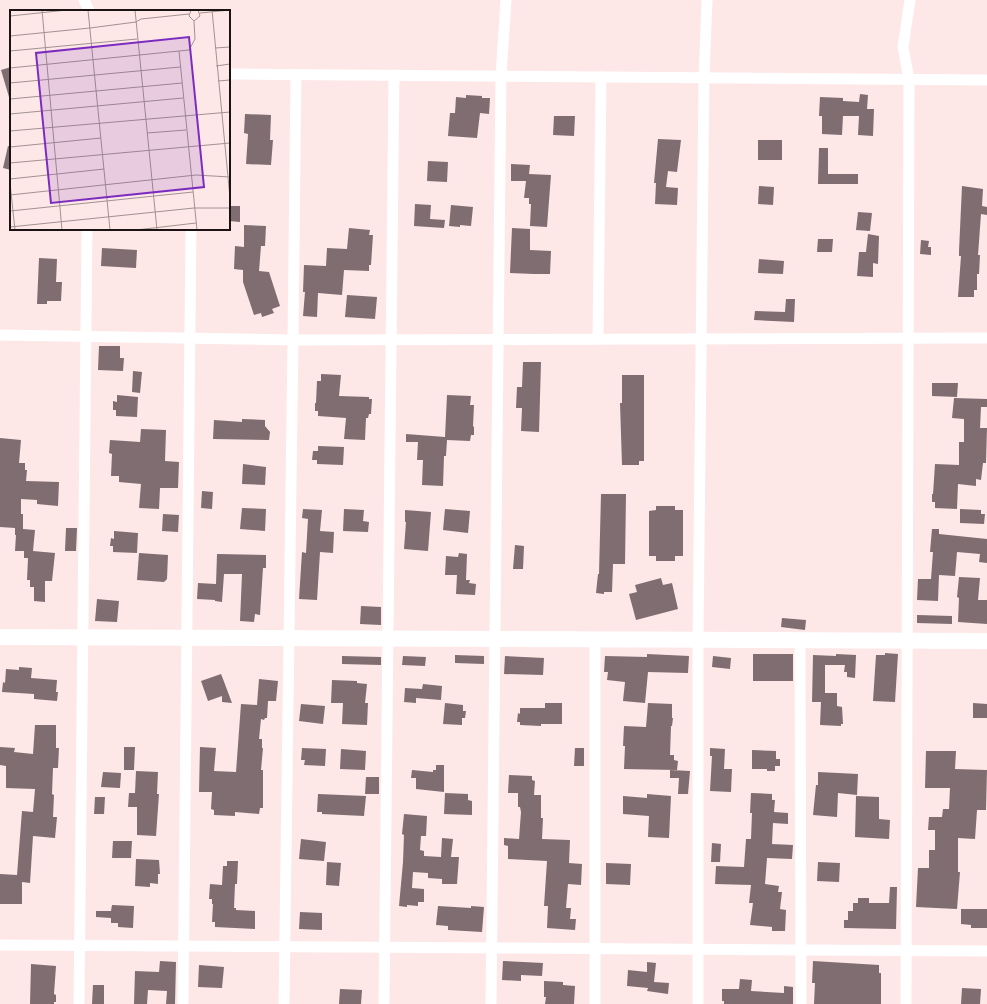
<svg xmlns="http://www.w3.org/2000/svg" width="987" height="1004" font-family="Poppins,sans-serif">
<style>
.building{fill:#7f6d71}
.lines{fill:none;stroke-linecap:round;stroke-linejoin:round}
.street{stroke:#fff;stroke-width:11}
.secondary{stroke:#fff;stroke-width:16}
.inset-road{fill:none;stroke:#a39292;stroke-width:1}
.view{fill:#7b2cbf;fill-opacity:0.15;stroke:#7b2cbf;stroke-width:2}
.inset-edge{fill:none;stroke:#1b1313;stroke-width:2}
</style>
<rect width="100%" height="100%" fill="#fde7e7"/>
<g class="building">
<polygon points="11,67 11,96 9,97 1,70"/>
<polygon points="860,94 868,95 867,109 874,109 873,136 858,135 859,116 843,116 842,135 822,134 822,116 819,116 820,97 843,98 843,101 859,102"/>
<polygon points="466,95 482,96 482,98 490,98 489,114 480,113 477,138 448,136 450,113 455,113 456,97 466,98"/>
<polygon points="245,114 271,115 270,140 273,140 271,165 246,164 248,134 244,133"/>
<polygon points="554,116 575,116 574,136 553,135"/>
<polygon points="658,139 681,140 677,172 668,171 666,187 678,188 677,205 655,204 656,183 654,183"/>
<rect x="758" y="140" width="24" height="20"/>
<polygon points="8,146 11,147 11,170 3,168"/>
<polygon points="819,148 828,148 828,174 858,174 858,184 818,184"/>
<polygon points="428,161 448,162 447,182 427,181"/>
<polygon points="511,164 530,165 529,174 551,175 547,227 530,226 531,204 529,204 529,198 524,198 526,181 511,181"/>
<polygon points="759,186 774,187 773,205 758,204"/>
<polygon points="962,186 983,189 982,206 987,207 987,215 981,214 978,255 980,255 979,274 977,274 977,290 974,290 974,297 958,297 961,256 959,256 959,251"/>
<polygon points="415,204 431,205 430,219 445,220 444,228 414,226"/>
<polygon points="451,205 473,207 471,226 460,225 460,227 449,226"/>
<polygon points="229,206 240,206 240,222 229,221"/>
<polygon points="858,212 872,213 870,231 856,230"/>
<polygon points="244,225 266,226 265,246 261,246 259,271 269,272 280,306 272,309 274,313 262,317 261,313 254,315 243,282 243,270 234,269 235,246 244,247"/>
<polygon points="349,228 370,230 369,235 373,235 371,265 369,265 369,271 344,270 342,295 318,293 317,317 303,316 305,292 303,292 304,265 326,266 327,248 347,249"/>
<polygon points="512,228 530,229 530,250 551,251 550,274 534,274 510,273"/>
<polygon points="868,234 879,236 878,264 873,263 873,277 857,276 859,252 866,252"/>
<polygon points="818,239 833,239 832,252 817,252"/>
<polygon points="921,240 929,241 928,247 931,247 931,255 920,254"/>
<polygon points="102,248 137,250 136,268 101,266"/>
<polygon points="39,258 57,259 56,282 62,282 61,301 47,301 47,304 37,304"/>
<polygon points="759,259 784,261 783,274 758,273"/>
<polygon points="347,295 377,297 375,319 345,317"/>
<polygon points="786,299 795,299 794,322 754,320 755,311 785,312"/>
<polygon points="99,346 120,346 120,358 124,358 123,371 98,370"/>
<polygon points="523,362 541,362 539,432 521,431 522,408 516,408 517,387 522,387"/>
<polygon points="133,371 142,372 140,393 132,392"/>
<polygon points="321,374 341,375 339,396 369,397 369,399 372,399 371,414 369,414 368,418 366,418 365,440 344,439 346,418 318,416 318,411 315,411 315,403 316,403 317,381 321,381"/>
<polygon points="622,375 644,375 644,461 639,461 639,465 622,465 620,403 622,403"/>
<polygon points="932,383 958,383 957,397 932,396"/>
<polygon points="117,395 138,397 137,417 116,416 116,410 113,410 113,401 117,402"/>
<polygon points="447,395 471,396 470,405 474,405 473,426 474,427 474,435 471,435 470,441 447,440 446,456 444,456 443,486 422,485 423,460 417,460 418,442 406,442 406,434 445,437"/>
<polygon points="954,398 987,399 987,407 981,407 980,428 987,428 986,463 983,463 981,480 976,479 976,486 958,484 957,509 935,508 935,502 932,502 932,494 933,494 935,464 959,465 959,442 964,442 964,419 952,418"/>
<polygon points="242,419 265,420 265,426 270,432 269,440 213,439 214,420 242,422"/>
<polygon points="141,429 166,430 165,461 179,462 178,488 160,488 159,509 139,508 141,484 119,482 119,476 111,476 112,454 109,453 110,440 140,442"/>
<polygon points="0,438 21,440 19,463 25,463 25,470 27,470 26,481 59,482 58,506 37,504 37,500 21,499 21,514 23,514 23,529 35,530 33,551 55,553 52,581 45,581 45,602 34,601 34,587 30,587 30,580 27,580 28,558 24,558 24,551 15,551 16,535 15,535 15,528 0,527"/>
<polygon points="318,446 344,447 343,465 317,464 317,460 312,460 313,451 318,451"/>
<polygon points="243,464 266,467 265,485 242,484"/>
<polygon points="202,491 213,492 212,509 201,508"/>
<polygon points="601,494 626,494 625,564 613,564 612,592 604,592 604,594 596,593 598,574 599,574"/>
<polygon points="656,506 675,506 675,510 683,510 683,556 675,556 675,561 656,561 656,556 649,556 649,511 656,510"/>
<polygon points="242,508 266,509 265,531 240,529"/>
<polygon points="303,509 322,510 320,531 334,532 333,553 320,552 317,600 299,599 302,552 306,553 308,519 302,518"/>
<polygon points="344,509 364,510 363,521 369,522 368,532 343,531"/>
<polygon points="445,509 470,511 468,533 443,530"/>
<polygon points="960,509 981,510 981,514 985,514 984,524 960,523"/>
<polygon points="405,510 431,512 428,551 404,549 406,522 405,522"/>
<polygon points="163,514 179,515 178,532 162,531"/>
<polygon points="66,528 77,528 76,551 65,551"/>
<polygon points="932,529 939,529 939,534 987,539 987,563 979,562 980,554 957,552 955,576 939,575 938,601 917,600 918,579 931,579 933,552 930,552"/>
<polygon points="114,531 138,533 137,553 113,552 113,546 110,546 111,538 114,539"/>
<polygon points="515,545 524,546 523,569 513,569"/>
<polygon points="139,553 168,555 167,579 164,582 137,580"/>
<polygon points="459,553 467,554 466,580 470,580 469,583 476,584 475,595 456,594 457,575 445,575 446,556 458,557"/>
<polygon points="217,554 266,555 266,568 263,568 260,615 255,614 254,622 240,621 242,574 224,574 222,602 215,601 215,600 197,599 198,583 216,584"/>
<polygon points="959,577 980,578 978,600 987,600 987,624 958,622 959,598 957,597"/>
<polygon points="661,578 663,585 672,583 678,609 636,620 629,594 637,592 635,585"/>
<polygon points="97,599 119,601 117,622 95,621"/>
<polygon points="361,606 381,607 381,625 360,624"/>
<polygon points="917,615 952,616 952,624 917,623"/>
<polygon points="782,618 806,620 805,630 781,627"/>
<polygon points="885,653 898,654 895,702 873,701 876,655 885,655"/>
<polygon points="647,654 689,656 688,673 648,672 645,703 623,701 625,682 607,680 608,672 604,672 605,656 647,657"/>
<rect x="753" y="654" width="40" height="27"/>
<polygon points="836,654 856,655 855,678 847,677 847,672 844,672 845,665 825,665 825,693 837,693 837,706 842,707 843,724 841,724 841,726 820,725 821,702 812,702 813,655 836,656"/>
<polygon points="455,655 484,656 484,664 455,663"/>
<polygon points="342,656 381,657 381,665 342,664"/>
<polygon points="403,656 426,657 425,666 402,665"/>
<polygon points="505,656 544,658 543,675 504,674"/>
<polygon points="713,656 731,658 730,669 712,667"/>
<polygon points="19,667 32,668 31,678 57,680 56,692 58,692 57,701 34,699 34,694 2,692 3,682 5,683 6,669 19,670"/>
<polygon points="221,674 223,679 232,703 222,702 222,696 208,701 201,681"/>
<polygon points="259,679 278,681 276,701 268,701 267,718 265,718 264,720 261,719 259,739 262,739 262,748 263,748 261,770 263,770 263,808 260,808 259,814 235,812 235,816 214,815 214,810 211,809 212,792 199,792 200,747 216,748 214,771 236,772 241,704 257,705"/>
<polygon points="332,680 357,681 357,683 367,684 365,703 368,703 367,725 342,724 343,703 331,703"/>
<polygon points="423,684 442,686 441,700 416,698 416,703 404,702 405,688 422,689"/>
<polygon points="445,703 463,705 463,711 466,711 465,718 462,718 462,725 443,724"/>
<polygon points="545,703 562,703 562,724 541,724 541,726 520,725 520,722 517,722 518,713 520,714 520,708 545,708"/>
<polygon points="648,703 672,704 672,718 673,718 672,726 671,726 670,755 674,755 674,760 678,761 677,770 624,769 625,746 623,746 624,726 646,727"/>
<polygon points="973,703 987,704 987,718 973,718"/>
<polygon points="301,704 325,706 323,724 299,721"/>
<polygon points="35,725 56,725 56,748 59,748 58,768 53,768 52,794 54,795 53,817 57,817 55,838 33,836 30,883 22,882 22,904 0,904 0,874 17,875 22,811 33,812 35,789 6,788 6,766 0,765 0,747 15,748 14,752 33,754"/>
<polygon points="124,747 135,747 134,770 124,770"/>
<polygon points="302,748 326,749 325,766 304,765 305,760 301,760"/>
<polygon points="575,748 584,748 584,766 574,766"/>
<polygon points="710,748 725,749 724,769 732,769 731,792 710,791 712,756 710,756"/>
<polygon points="341,749 366,751 365,770 340,769"/>
<polygon points="752,750 776,751 776,759 780,759 780,766 775,766 775,771 767,771 767,769 752,769"/>
<polygon points="926,751 956,751 955,769 987,770 986,810 977,810 975,839 958,838 958,872 960,872 957,909 916,907 918,868 929,868 929,850 935,850 935,830 928,830 929,817 942,817 943,809 949,809 950,788 925,788"/>
<polygon points="436,765 444,765 444,792 416,789 416,778 411,778 412,770 433,772 433,770 436,770"/>
<polygon points="670,770 690,771 688,794 678,794 679,778 670,778"/>
<polygon points="136,771 158,772 157,794 159,794 156,836 137,835 137,807 128,807 129,793 135,793"/>
<polygon points="103,772 121,773 120,788 101,787"/>
<polygon points="818,772 858,774 857,795 838,793 837,817 813,815 816,785 818,785"/>
<polygon points="509,775 532,776 532,780 535,781 534,795 541,795 541,818 543,818 542,839 570,840 569,863 582,864 581,885 568,884 566,908 571,908 570,919 576,919 575,930 547,928 548,906 544,906 547,861 508,859 508,846 504,845 504,838 519,839 521,812 520,807 518,807 518,793 508,793"/>
<polygon points="366,777 379,777 379,794 365,794"/>
<polygon points="445,793 468,794 468,800 472,801 472,815 444,814"/>
<polygon points="751,793 772,794 772,800 775,800 774,812 788,813 788,824 773,823 772,844 793,845 792,859 767,858 765,884 779,886 778,892 782,892 780,909 786,910 785,931 772,931 772,927 750,925 753,903 749,903 751,885 715,884 716,866 744,867 746,839 751,839 752,813 750,813"/>
<polygon points="318,794 366,796 364,816 322,814 322,812 317,812"/>
<polygon points="647,794 671,796 669,838 648,837 649,816 623,814 623,796 647,798"/>
<polygon points="856,796 879,797 879,819 890,820 889,839 855,837"/>
<polygon points="95,797 105,797 104,814 94,814"/>
<polygon points="404,814 427,816 426,836 421,836 420,850 424,851 424,856 441,857 442,838 453,839 451,857 459,857 457,884 442,884 442,879 428,878 428,873 413,872 412,888 424,889 424,902 418,902 418,906 407,905 407,907 399,906 403,862 404,835 402,834"/>
<polygon points="301,839 326,842 324,861 299,859"/>
<polygon points="113,841 132,841 131,858 112,858"/>
<polygon points="712,843 721,844 720,862 711,862"/>
<polygon points="136,859 159,860 160,874 158,874 158,884 150,883 150,887 135,886"/>
<polygon points="227,861 238,861 237,884 235,884 234,908 236,908 236,910 255,911 255,929 215,927 215,922 212,922 213,904 212,904 212,899 209,899 210,884 222,885 223,866 227,866"/>
<polygon points="327,862 341,863 339,886 326,885"/>
<polygon points="818,862 840,863 839,882 817,881"/>
<polygon points="606,863 631,864 630,885 606,884"/>
<polygon points="890,887 897,887 896,929 844,928 844,920 848,920 848,911 853,911 853,903 858,903 858,898 869,898 869,903 889,903"/>
<polygon points="112,905 134,906 133,928 118,927 118,923 111,923 111,918 96,917 96,911 111,911"/>
<polygon points="438,906 471,908 471,906 484,907 482,932 448,930 448,926 436,925"/>
<polygon points="961,909 987,909 987,928 971,928 971,925 961,924"/>
<polygon points="300,912 322,913 322,930 299,929"/>
<polygon points="160,961 176,962 175,1004 166,1004 167,991 148,990 147,1004 134,1004 135,971 159,972"/>
<polygon points="503,961 543,963 542,976 521,975 521,981 502,980"/>
<polygon points="813,961 879,965 879,973 881,973 881,1004 814,1004 815,983 812,983"/>
<polygon points="647,962 656,963 654,982 669,983 668,994 647,991 648,988 627,986 628,970 647,972"/>
<polygon points="31,964 56,966 54,994 56,995 56,1002 54,1002 54,1004 30,1004"/>
<polygon points="199,965 224,967 222,988 198,987"/>
<polygon points="740,979 752,980 751,991 784,993 784,986 793,987 793,1004 724,1004 724,1001 722,1001 722,989 739,989"/>
<polygon points="544,981 563,982 563,985 575,986 574,1004 545,1004 546,997 544,997"/>
<polygon points="93,985 104,985 104,1004 92,1004"/>
<polygon points="962,988 981,989 980,1004 961,1004"/>
<polygon points="340,989 362,990 361,1004 339,1004"/>
</g>
<g class="lines">
<g class="street">
<polyline points="84,0 89,11"/>
<polyline points="229,74 987,80"/>
<polyline points="0,335 293,340 987,338"/>
<polyline points="598,339 601,77"/>
<polyline points="595,639 595,1004"/>
<polyline points="800,640 801,1004"/>
<polyline points="0,945 987,951"/>
<polyline points="79,1004 87,229"/>
<polyline points="183,1004 191,229"/>
<polyline points="284,1004 293,340 296,74"/>
<polyline points="384,1004 394,75"/>
<polyline points="491,1004 501,76 506,0"/>
<polyline points="698,1004 698,640 704,77 707,0"/>
<polyline points="906,1004 909,79 903,47 910,0"/>
</g>
<polyline class="secondary" points="0,637 987,641"/>
</g>
<g transform="translate(10 10)">
<rect width="220" height="220" fill="#fde7e7"/>
<path class="inset-road" d="M32,0L52,220M78,0L100,220M125,0L147,220M181,0L179,6L184,11L190,6L188,0M202,0L220,188M190,3L220,0M0,6L57,0M0,26L80,18L126,12L131,9L179,4M205,38L220,37M0,41L127,29M169,41L187,220M206,56L220,54M0,58L179,40L185,29L184,11M208,71L220,70M0,73L170,57M0,89L172,73M0,104L173,88M0,121L220,102M137,123L176,120M0,137L91,128M0,153L220,133M0,169L94,159M0,173L5,220M0,185L186,165L220,167M0,201L183,182M0,217L184,198H220M126,220L186,213"/>
<path class="view" d="M179,27L194,177L41,193L26,43Z"/>
<rect width="220" height="220" class="inset-edge"/>
</g>
</svg>
